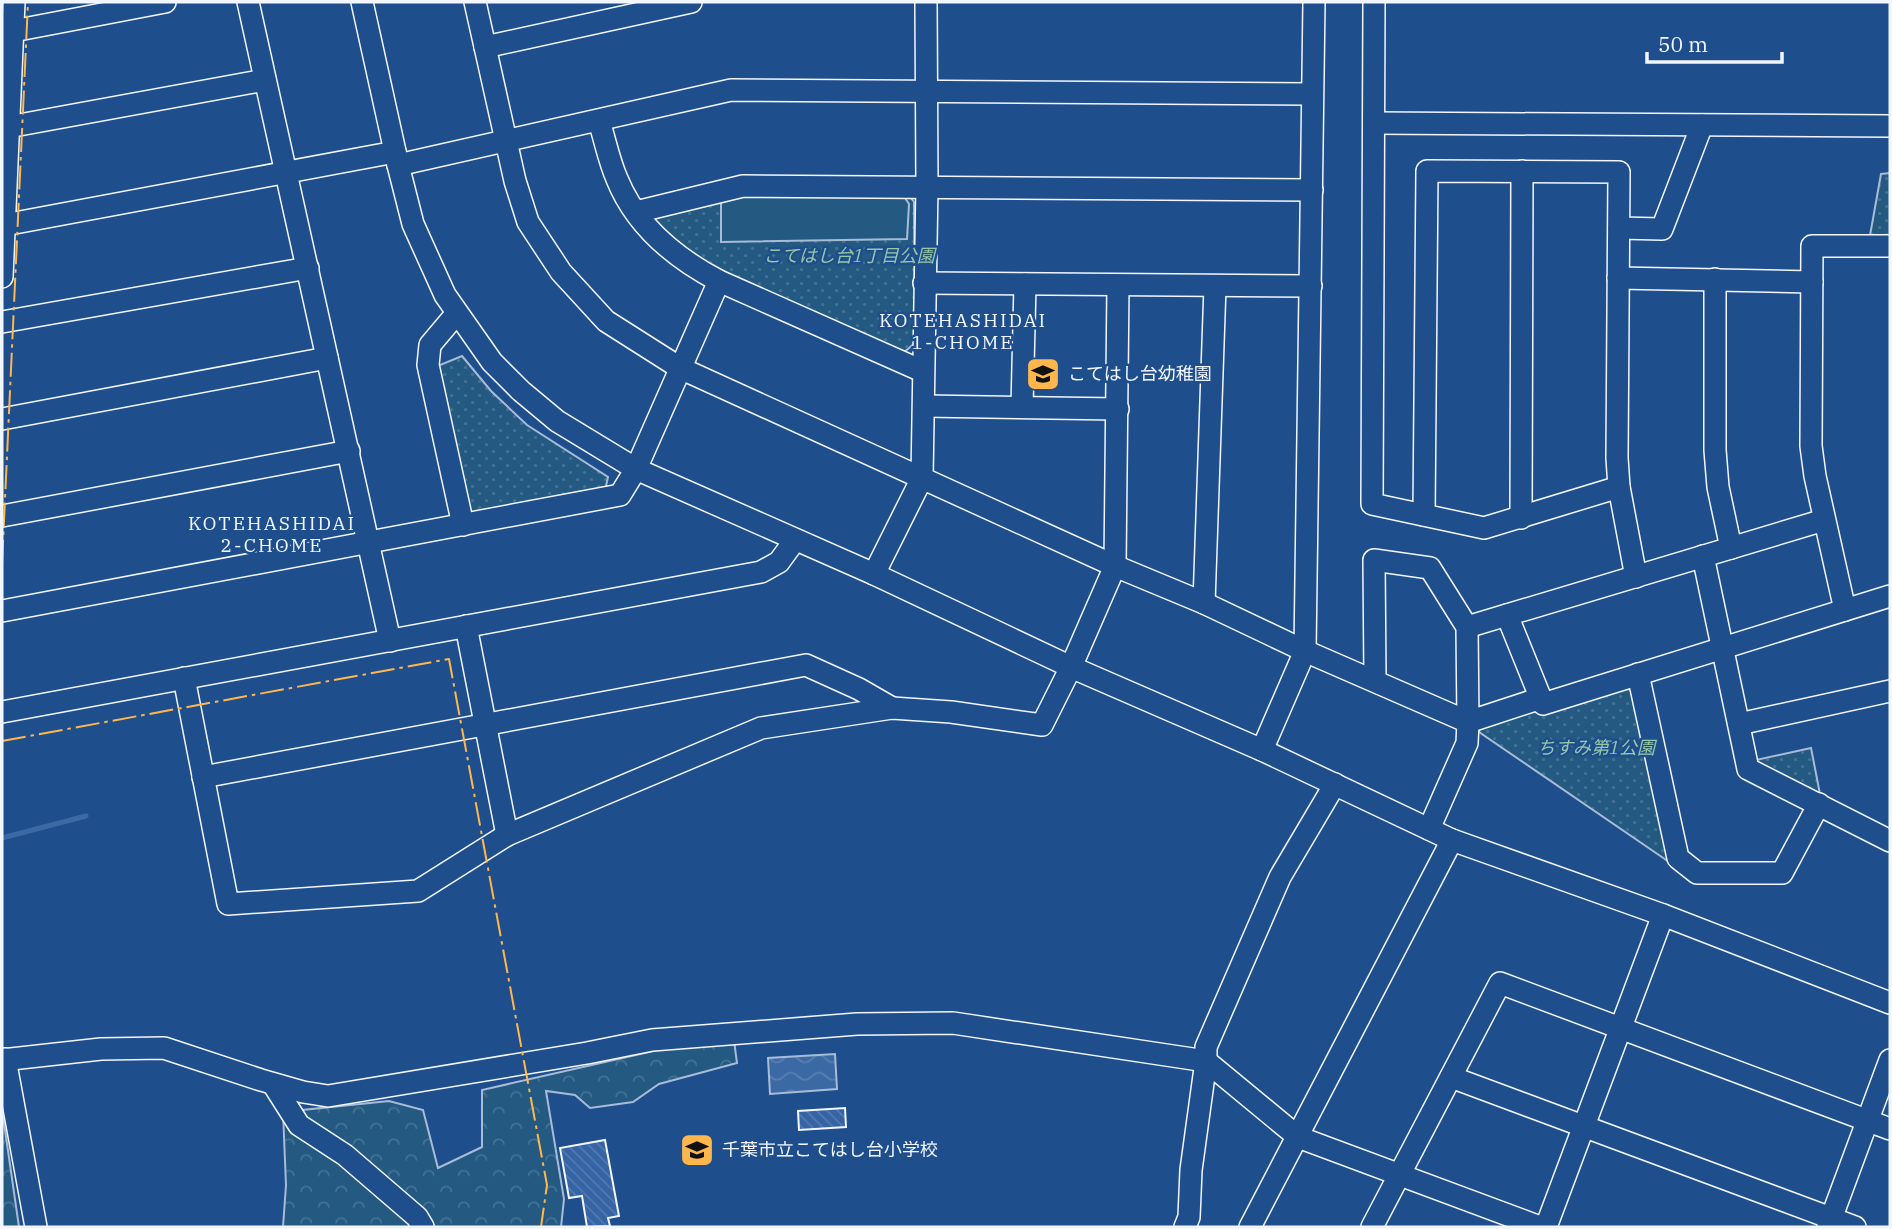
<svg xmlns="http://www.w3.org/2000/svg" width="1892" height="1229" font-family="'IBM Plex Serif','Noto Sans JP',serif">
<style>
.forest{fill:url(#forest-crowns);stroke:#a8bbd7;stroke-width:2}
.park{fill:url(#park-dots);stroke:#a8bbd7;stroke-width:2}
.pitch{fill:#245a82;stroke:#a8bbd7;stroke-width:2}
.water{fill:url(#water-waves);stroke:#a8bbd7;stroke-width:2}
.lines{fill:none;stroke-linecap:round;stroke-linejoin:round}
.stream{stroke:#3b69a3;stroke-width:5}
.building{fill:url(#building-back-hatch);stroke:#f2f6ff;stroke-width:2}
.minor-casing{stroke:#f2f6ff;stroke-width:24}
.minor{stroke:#1f4e8c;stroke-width:21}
.power{stroke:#ffb74d;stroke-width:2;stroke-dasharray:24 5 3.5 5;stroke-linecap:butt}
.labels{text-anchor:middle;stroke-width:5;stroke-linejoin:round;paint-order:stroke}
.park-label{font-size:18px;font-style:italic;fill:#97c8a6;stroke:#1f4e8c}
.poi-label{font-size:18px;fill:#f2f6ff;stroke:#1f4e8c;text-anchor:start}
.neighbourhood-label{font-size:19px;letter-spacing:2px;fill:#f2f6ff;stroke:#1f4e8c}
</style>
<defs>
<pattern id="forest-crowns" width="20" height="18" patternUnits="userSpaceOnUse" patternTransform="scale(1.75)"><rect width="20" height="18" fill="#245a82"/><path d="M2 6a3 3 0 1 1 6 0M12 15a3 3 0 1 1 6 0" fill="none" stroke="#447295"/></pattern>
<pattern id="park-dots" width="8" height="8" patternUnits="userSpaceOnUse" patternTransform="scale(1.75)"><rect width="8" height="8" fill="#245a82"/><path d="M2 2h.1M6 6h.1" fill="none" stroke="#447295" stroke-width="1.8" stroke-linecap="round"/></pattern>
<pattern id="water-waves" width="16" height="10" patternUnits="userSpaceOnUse" patternTransform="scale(1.75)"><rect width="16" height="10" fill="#3b69a3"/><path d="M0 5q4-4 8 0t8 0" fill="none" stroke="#587fb1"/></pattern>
<pattern id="building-back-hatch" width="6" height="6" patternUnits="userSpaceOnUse" patternTransform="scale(1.75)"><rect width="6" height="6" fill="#3563a3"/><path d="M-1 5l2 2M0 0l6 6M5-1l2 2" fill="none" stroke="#537ab1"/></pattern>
</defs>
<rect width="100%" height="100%" fill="#1f4e8c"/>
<g class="forest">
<polygon points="733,1033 737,1063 659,1084 633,1102 590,1108 575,1095 546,1091 564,1199 561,1227 283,1227 286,1185 283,1112 389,1101 423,1110 438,1168 482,1147 482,1090"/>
<polygon points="2,1115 3,1116 19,1227 2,1227"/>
</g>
<g class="park">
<polygon points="1890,173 1890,240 1869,241 1881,174"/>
<polygon points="749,191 906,191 914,202 915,343 903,353 710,266 678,245 653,220 656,211"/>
<polygon points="462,356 491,391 527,425 608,477 605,491 475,516 465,508 435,367"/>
<polygon points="1629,684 1675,866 1479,732 1481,723"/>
<polygon points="1811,748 1820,794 1751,761"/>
</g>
<polygon class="pitch" points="762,194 903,195 909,204 907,239 721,242 721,199"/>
<polygon class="water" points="835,1054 837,1089 770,1094 768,1058"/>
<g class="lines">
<polyline class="stream" points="2,838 86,816"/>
</g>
<g class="building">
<polygon points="845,1108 846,1127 799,1130 798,1111"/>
<polygon points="605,1140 619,1216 608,1218 610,1226 587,1227 582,1196 569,1198 560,1148"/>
</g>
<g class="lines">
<g class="minor-casing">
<g id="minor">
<polyline points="248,2 390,641"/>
<polyline points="362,2 398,165 413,224 445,295 492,362 521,391 557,421 636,469 874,574 1071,667 1262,750 1452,840 1663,915 1890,1003"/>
<polyline points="475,2 515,181 528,222 561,272 606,321 680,368 1115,566 1204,603 1305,651 1468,722 1541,698"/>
<polyline points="1374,2 1372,504 1484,528 1619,487"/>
<polyline points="13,31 165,2"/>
<polyline points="485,47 691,2"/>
<path d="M599,121C605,140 609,161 617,179C636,226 675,258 719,281L922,371"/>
<polyline points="1374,123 1890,126"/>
<polyline points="8,127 265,80"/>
<polyline points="398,165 731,90 1312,94"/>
<polyline points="636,212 743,186 1312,190"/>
<polyline points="4,225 395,152"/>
<polyline points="1619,228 1662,229 1702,125"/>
<polyline points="2,277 14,2"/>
<polyline points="1618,278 1812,282"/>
<polyline points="1715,279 1715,450 1718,487 1731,548"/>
<polyline points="924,283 1311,286"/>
<polyline points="457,313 430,345 428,365 463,525"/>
<polyline points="2,322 308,268"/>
<polyline points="924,406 1118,409"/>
<polyline points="1022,407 1025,284"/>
<polyline points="2,419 327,358"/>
<polyline points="1424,515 1427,171 1619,172 1617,458 1619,487 1636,577"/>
<polyline points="2,516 349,451"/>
<polyline points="1521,518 1522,171"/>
<polyline points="1703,556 1748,769 1890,841"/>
<polyline points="874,574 922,478 927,186 926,2"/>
<polyline points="1204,603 1215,286"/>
<polyline points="1845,610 1815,476 1811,446 1812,246 1890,246"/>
<polyline points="2,611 620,495 636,469 719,281"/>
<polyline points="1507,615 1543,704 1890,596"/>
<polyline points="466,626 507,835"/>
<polyline points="1467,627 1824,520"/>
<polyline points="1638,674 1678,858 1697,873 1782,873 1819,804"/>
<polyline points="184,678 228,904 418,891 507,835 761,728 892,708 951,712 1042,725 1071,667 1115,566 1118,285"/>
<polyline points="1375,680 1374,560 1430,568 1467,627 1468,722 1467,743 1429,829"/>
<polyline points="2,712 761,572 779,562 795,540"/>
<polyline points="1739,724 1890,691"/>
<polyline points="1262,750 1305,651 1314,2"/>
<polyline points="203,777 806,665 859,689 892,708"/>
<polyline points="5,1059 36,1227"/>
<polyline points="2,1060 101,1049 164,1048 261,1080 303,1092 328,1096 587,1053 652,1040 857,1024 953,1023 1206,1061 1298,1137 1540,1227"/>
<polyline points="1451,1077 1855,1227"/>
<polyline points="273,1084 299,1125 345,1155 417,1217 423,1227"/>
<polyline points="1185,1227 1189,1217 1191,1170 1206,1061 1206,1047 1280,877 1335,784"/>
<polyline points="1250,1227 1452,840"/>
<polyline points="1372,1227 1500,983 1890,1129"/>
<polyline points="1546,1227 1663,915"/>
<polyline points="1828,1227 1890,1060"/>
</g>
</g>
<use href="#minor" class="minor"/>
<g class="power">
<polyline points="2,564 28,2"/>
<polyline points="2,741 449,659 547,1185 541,1227"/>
</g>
</g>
<defs>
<g id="school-square" transform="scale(1.75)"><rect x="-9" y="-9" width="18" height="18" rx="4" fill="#ffb74d" stroke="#1f4e8c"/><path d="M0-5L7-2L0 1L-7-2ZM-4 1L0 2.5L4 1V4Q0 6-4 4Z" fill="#111"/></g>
</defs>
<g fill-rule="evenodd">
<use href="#school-square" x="1043" y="374"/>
<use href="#school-square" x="697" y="1150"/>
</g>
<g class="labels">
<g class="park-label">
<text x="849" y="262">こてはし台1丁目公園</text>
<text x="1596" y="754">ちすみ第1公園</text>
</g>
<g class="poi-label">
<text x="1068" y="380">こてはし台幼稚園</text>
<text x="722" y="1156">千葉市立こてはし台小学校</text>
</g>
<g class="neighbourhood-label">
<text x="963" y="327">KOTEHASHIDAI<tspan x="963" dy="22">1-CHOME</tspan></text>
<text x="272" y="530">KOTEHASHIDAI<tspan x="272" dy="22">2-CHOME</tspan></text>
</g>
</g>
<rect width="1892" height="1229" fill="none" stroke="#f2f6ff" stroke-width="7"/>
<path d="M1647 52v10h135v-10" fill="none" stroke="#f2f6ff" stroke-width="3.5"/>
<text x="1658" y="52" font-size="21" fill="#f2f6ff" stroke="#1f4e8c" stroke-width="5" paint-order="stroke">50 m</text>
</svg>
